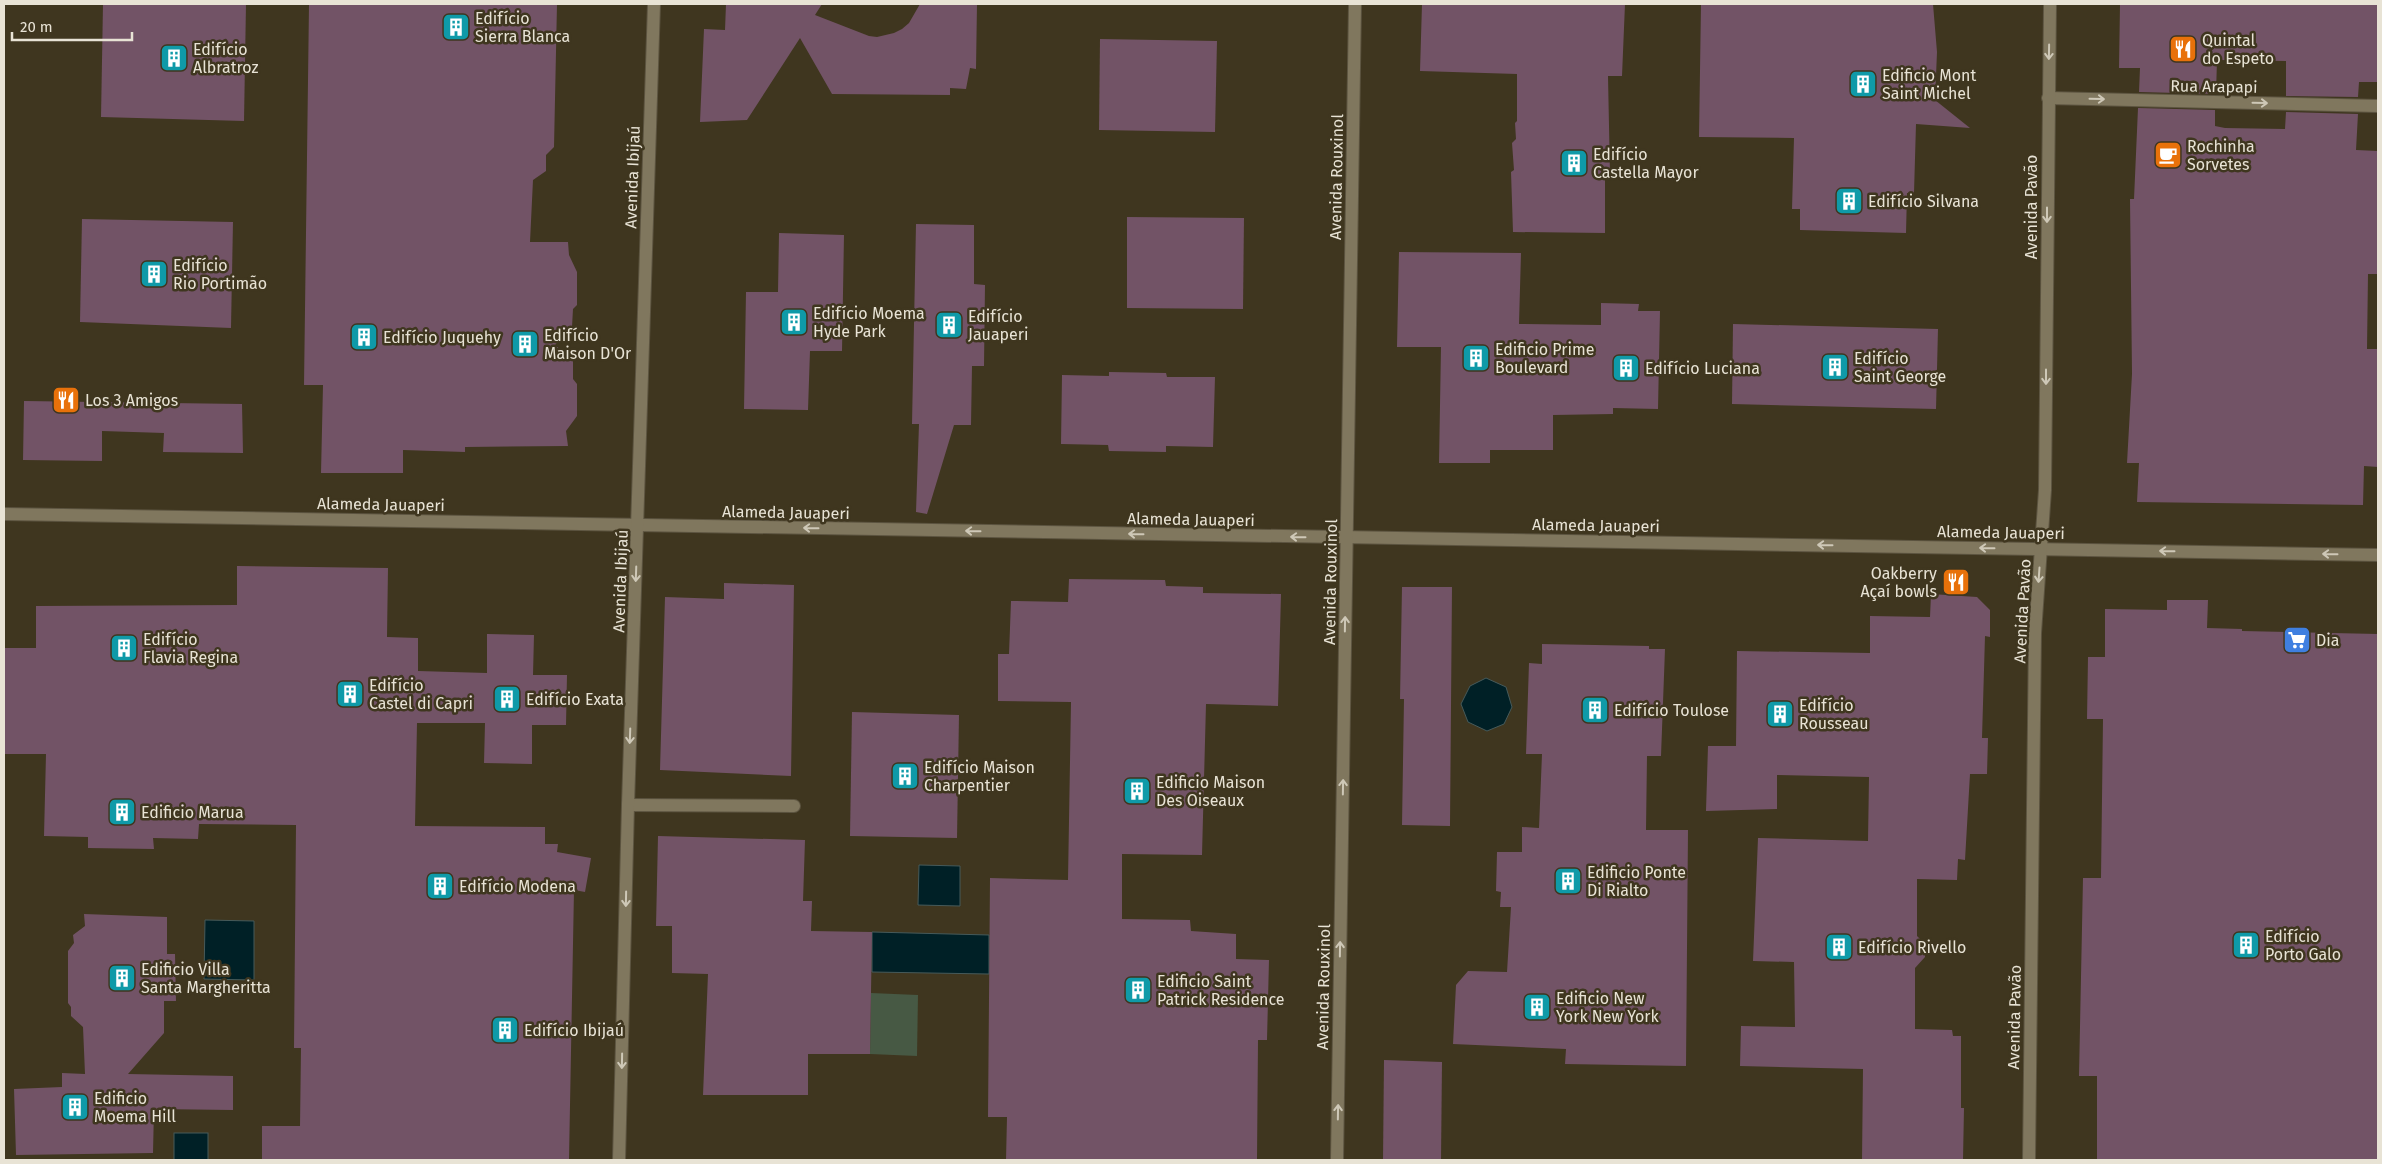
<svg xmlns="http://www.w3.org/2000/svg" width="2382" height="1164" font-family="'Fira Sans',sans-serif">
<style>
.green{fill:#475944}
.water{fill:#002026;stroke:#465a5a}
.building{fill:#725366}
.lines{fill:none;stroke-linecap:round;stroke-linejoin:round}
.minor-casing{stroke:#5c5440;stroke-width:14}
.minor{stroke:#80775e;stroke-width:12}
.oneway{stroke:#cec8b7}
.labels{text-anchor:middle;stroke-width:5;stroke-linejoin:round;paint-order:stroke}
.poi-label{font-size:16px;fill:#e8e3d5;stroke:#3f361f;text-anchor:start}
.street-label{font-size:16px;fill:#e8e3d5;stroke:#3f361f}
</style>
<rect width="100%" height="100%" fill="#3f361f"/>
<polygon class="green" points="871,993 918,995 917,1056 870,1054"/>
<g class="water">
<polygon points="1486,678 1506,687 1512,707 1504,724 1487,731 1468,722 1461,704 1470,686"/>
<polygon points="919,865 960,866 960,906 918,905"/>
<polygon points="205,920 254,921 254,980 204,979"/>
<polygon points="872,932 989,935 989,974 872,972"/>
<rect x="174" y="1133" width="34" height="27"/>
</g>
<g class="building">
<polygon points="103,4 246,4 244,121 101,117"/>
<polygon points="309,4 557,4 554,147 546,155 546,171 533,180 530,242 568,242 569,255 577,272 577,305 573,309 572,327 555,345 573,361 573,379 577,384 577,416 566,431 568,446 465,447 465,452 403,450 403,473 321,473 323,385 304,385"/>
<polygon points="726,4 822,4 815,15 869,36 877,37 894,33 902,29 909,23 920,4 977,4 976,69 970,68 966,89 950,88 950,95 832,94 800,38 747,120 700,122 704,29 725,30"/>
<polygon points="1422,4 1625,4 1622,76 1608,76 1610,175 1605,175 1605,233 1513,232 1511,172 1514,170 1512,143 1516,139 1515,123 1517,121 1517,74 1420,71"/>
<polygon points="1701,4 1933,4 1937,52 1935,100 1970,128 1916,124 1914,193 1907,193 1906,233 1800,230 1800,209 1792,209 1794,138 1699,137"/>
<polygon points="2120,4 2378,4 2378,82 2359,82 2358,97 2286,96 2286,61 2217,60 2216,94 2139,92 2140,68 2119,68"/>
<polygon points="1100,39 1217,41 1215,132 1099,130"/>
<polygon points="2138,108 2215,110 2215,126 2225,128 2285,129 2286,112 2358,114 2356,150 2378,151 2378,274 2368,274 2367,349 2378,349 2378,467 2364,466 2363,505 2137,502 2139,463 2127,463 2132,374 2130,199 2134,199"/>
<polygon points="1127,217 1244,218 1243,309 1127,308"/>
<polygon points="82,219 233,222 231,328 80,322"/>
<polygon points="916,224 974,225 974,284 985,285 984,366 972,366 971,425 954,425 927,514 916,512 919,424 912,424"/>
<polygon points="779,233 844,235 842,351 810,351 808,410 744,409 746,292 778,292"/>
<polygon points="1399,252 1521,253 1519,324 1601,325 1601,303 1639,304 1638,311 1660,311 1658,409 1613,408 1613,414 1553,415 1553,450 1490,450 1490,463 1439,463 1441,347 1397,347"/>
<polygon points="1733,324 1938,329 1936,409 1732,404"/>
<polygon points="1109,372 1166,373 1167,377 1215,377 1213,447 1166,446 1166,452 1109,451 1108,445 1061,444 1062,375 1109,376"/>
<polygon points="24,401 242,404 243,453 163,452 164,433 102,431 102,461 23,460"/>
<polygon points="237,566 388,568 387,637 418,638 418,671 487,673 487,634 534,635 533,675 567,675 566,725 532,725 532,764 484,763 485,723 417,723 415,826 545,827 545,844 558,844 557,852 591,858 585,892 574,890 569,1160 262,1160 262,1126 300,1126 301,1048 294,1048 296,825 199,824 198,839 153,838 154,849 88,848 88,837 44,836 46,754 4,754 4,648 36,648 36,606 237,605"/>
<polygon points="1069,579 1165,580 1166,586 1203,587 1203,593 1281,594 1278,706 1206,704 1202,855 1122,854 1122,919 1190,920 1191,931 1236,934 1236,959 1269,960 1267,1040 1258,1040 1257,1160 1006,1160 1007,1117 988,1117 990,878 1068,880 1071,702 998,701 998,654 1009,654 1011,601 1068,602"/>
<polygon points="724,583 794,585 791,776 660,770 665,597 724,599"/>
<polygon points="1402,587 1452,587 1450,826 1402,825 1404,699 1400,699"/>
<polygon points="1931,594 1977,597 1990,610 1990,637 1985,636 1982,738 1988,738 1987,774 1970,774 1965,860 1958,859 1957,880 1917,879 1917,936 1925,944 1925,957 1915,968 1915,1029 1952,1030 1953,1036 1961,1036 1961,1108 1964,1108 1963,1160 1862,1160 1863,1069 1740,1066 1741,1026 1795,1027 1794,962 1753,961 1758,838 1868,841 1869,777 1777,775 1777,809 1706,811 1708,746 1736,746 1737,651 1870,653 1870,616 1930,617"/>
<polygon points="2167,600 2208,600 2207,628 2242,629 2242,631 2378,634 2378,1159 2097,1160 2097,1076 2079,1076 2083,878 2101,878 2103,719 2087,719 2088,657 2105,657 2105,609 2167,610"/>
<polygon points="1542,644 1649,646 1649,649 1665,649 1661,756 1647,756 1646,830 1688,830 1686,1066 1565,1064 1566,1049 1453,1044 1456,985 1468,971 1507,972 1511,907 1500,907 1501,892 1496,891 1497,852 1522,852 1522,827 1539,828 1542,754 1526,754 1529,663 1542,664"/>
<polygon points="852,712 959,715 957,838 850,836"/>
<polygon points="658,836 805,840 803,901 812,901 811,931 872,932 870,1054 808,1054 808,1095 703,1095 708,974 672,973 672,926 656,926"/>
<polygon points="84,914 167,917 167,954 175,954 176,1001 164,1001 164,1033 128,1074 233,1076 233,1110 154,1109 153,1153 16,1155 14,1089 62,1087 62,1073 85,1074 83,1027 71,1016 71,1007 68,1003 68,951 74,943 73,935 85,926"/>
<polygon points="1384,1060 1442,1062 1441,1160 1383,1160"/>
</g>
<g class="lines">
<g class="minor-casing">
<g id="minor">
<polyline points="2048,98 2378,106"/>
<polyline points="4,514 2378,555"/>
<polyline points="628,805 794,806"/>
<polyline points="619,1160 628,805 654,4"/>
<polyline points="1337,1160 1355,4"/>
<polyline points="2029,1160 2035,633 2045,490 2050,4"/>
</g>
</g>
<use href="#minor" class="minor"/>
</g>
<defs><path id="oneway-shaft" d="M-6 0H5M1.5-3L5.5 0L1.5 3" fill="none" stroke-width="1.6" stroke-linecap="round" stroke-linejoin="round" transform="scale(1.25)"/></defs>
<g class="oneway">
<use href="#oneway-shaft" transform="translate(2049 52) rotate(91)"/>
<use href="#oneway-shaft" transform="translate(2097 99) rotate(1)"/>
<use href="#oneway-shaft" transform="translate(2260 103) rotate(1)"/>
<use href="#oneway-shaft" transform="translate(2047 215) rotate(90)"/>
<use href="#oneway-shaft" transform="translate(2046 377) rotate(90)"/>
<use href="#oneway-shaft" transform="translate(811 528) rotate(-179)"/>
<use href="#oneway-shaft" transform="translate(973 531) rotate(-179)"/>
<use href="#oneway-shaft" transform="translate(1136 534) rotate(-179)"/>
<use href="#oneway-shaft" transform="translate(1298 537) rotate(-179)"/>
<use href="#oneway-shaft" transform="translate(1825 545) rotate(-179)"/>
<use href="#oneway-shaft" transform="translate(1987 548) rotate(-179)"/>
<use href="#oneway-shaft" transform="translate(2167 551) rotate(-179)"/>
<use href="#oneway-shaft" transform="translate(2330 554) rotate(-179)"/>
<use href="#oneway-shaft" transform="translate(636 574) rotate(92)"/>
<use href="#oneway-shaft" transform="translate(2039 575) rotate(94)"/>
<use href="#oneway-shaft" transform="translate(1345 624) rotate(-89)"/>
<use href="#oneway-shaft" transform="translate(630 736) rotate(92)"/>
<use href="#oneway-shaft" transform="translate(1343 787) rotate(-89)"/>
<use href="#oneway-shaft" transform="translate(626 899) rotate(91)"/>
<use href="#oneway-shaft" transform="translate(1340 949) rotate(-89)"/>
<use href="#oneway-shaft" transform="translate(622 1061) rotate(91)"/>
<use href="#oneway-shaft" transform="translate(1338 1112) rotate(-89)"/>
</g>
<defs>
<g id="building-square" transform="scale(1.4375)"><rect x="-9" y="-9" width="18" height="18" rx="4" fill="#0f9aa8" stroke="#3f361f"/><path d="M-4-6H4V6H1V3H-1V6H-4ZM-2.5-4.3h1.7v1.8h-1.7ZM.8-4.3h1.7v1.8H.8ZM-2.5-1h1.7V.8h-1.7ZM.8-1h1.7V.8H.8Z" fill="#fff"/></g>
<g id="restaurant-square" transform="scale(1.4375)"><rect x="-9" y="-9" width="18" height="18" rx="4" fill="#e8710a" stroke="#3f361f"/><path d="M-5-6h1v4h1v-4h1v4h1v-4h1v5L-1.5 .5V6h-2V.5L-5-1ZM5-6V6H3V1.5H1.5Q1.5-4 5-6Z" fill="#fff"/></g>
<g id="cafe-square" transform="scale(1.4375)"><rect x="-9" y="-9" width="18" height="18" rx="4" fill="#e8710a" stroke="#3f361f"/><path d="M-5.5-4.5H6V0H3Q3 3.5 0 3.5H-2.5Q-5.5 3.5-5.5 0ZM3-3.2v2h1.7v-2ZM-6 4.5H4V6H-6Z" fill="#fff"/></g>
<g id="supermarket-square" transform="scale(1.4375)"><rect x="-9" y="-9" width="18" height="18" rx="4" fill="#3f7fe0" stroke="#3f361f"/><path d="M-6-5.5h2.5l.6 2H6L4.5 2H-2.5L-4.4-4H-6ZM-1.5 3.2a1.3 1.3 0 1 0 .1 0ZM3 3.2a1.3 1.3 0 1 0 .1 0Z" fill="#fff"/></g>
</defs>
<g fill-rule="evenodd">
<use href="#building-square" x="456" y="27"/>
<use href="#restaurant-square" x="2183" y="49"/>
<use href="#building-square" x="174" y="58"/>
<use href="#building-square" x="1863" y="84"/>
<use href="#cafe-square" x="2168" y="155"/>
<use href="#building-square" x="1574" y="163"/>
<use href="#building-square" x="1849" y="201"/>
<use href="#building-square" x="154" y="274"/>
<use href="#building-square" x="794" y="322"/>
<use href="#building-square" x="949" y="325"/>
<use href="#building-square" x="364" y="337"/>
<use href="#building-square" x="525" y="344"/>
<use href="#building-square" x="1476" y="358"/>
<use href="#building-square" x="1835" y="367"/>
<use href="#building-square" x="1626" y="368"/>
<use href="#restaurant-square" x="66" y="400"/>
<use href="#restaurant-square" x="1956" y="582"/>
<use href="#supermarket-square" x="2297" y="640"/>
<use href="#building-square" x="124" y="648"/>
<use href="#building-square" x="350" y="694"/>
<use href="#building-square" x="507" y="699"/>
<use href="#building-square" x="1595" y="710"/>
<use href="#building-square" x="1780" y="714"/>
<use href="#building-square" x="905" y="776"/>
<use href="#building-square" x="1137" y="791"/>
<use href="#building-square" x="122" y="812"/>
<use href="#building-square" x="1568" y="881"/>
<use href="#building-square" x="440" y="886"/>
<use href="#building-square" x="2246" y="945"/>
<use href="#building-square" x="1839" y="947"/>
<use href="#building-square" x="122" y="978"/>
<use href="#building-square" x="1138" y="990"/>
<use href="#building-square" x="1537" y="1007"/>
<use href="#building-square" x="505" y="1030"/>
<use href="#building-square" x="75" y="1107"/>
</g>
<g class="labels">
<g class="poi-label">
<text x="475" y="24">Edifício<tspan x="475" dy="18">Sierra Blanca</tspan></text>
<text x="2202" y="46">Quintal<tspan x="2202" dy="18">do Espeto</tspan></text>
<text x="193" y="55">Edifício<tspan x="193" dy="18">Albratroz</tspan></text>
<text x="1882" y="81">Edificio Mont<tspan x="1882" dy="18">Saint Michel</tspan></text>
<text x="2187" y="152">Rochinha<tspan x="2187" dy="18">Sorvetes</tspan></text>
<text x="1593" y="160">Edifício<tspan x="1593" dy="18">Castella Mayor</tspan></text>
<text x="1868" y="207">Edifício Silvana</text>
<text x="173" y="271">Edifício<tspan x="173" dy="18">Rio Portimão</tspan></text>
<text x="813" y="319">Edifício Moema<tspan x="813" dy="18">Hyde Park</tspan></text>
<text x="968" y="322">Edifício<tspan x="968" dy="18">Jauaperi</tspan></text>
<text x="544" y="341">Edifício<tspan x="544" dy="18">Maison D'Or</tspan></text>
<text x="383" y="343">Edifício Juquehy</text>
<text x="1495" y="355">Edificio Prime<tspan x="1495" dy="18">Boulevard</tspan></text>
<text x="1854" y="364">Edifício<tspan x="1854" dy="18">Saint George</tspan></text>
<text x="1645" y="374">Edifício Luciana</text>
<text x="85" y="406">Los 3 Amigos</text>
<text x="1937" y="579" text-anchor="end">Oakberry<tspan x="1937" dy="18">Açaí bowls</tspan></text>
<text x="143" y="645">Edifício<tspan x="143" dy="18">Flavia Regina</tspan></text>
<text x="2316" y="646">Dia</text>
<text x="369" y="691">Edifício<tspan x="369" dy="18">Castel di Capri</tspan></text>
<text x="526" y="705">Edifício Exata</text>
<text x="1799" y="711">Edifício<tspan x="1799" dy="18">Rousseau</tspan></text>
<text x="1614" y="716">Edifício Toulose</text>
<text x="924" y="773">Edifício Maison<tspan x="924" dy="18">Charpentier</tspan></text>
<text x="1156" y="788">Edificio Maison<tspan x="1156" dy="18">Des Oiseaux</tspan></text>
<text x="141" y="818">Edificio Marua</text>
<text x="1587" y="878">Edificio Ponte<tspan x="1587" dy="18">Di Rialto</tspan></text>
<text x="459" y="892">Edifício Modena</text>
<text x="2265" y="942">Edifício<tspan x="2265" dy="18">Porto Galo</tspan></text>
<text x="1858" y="953">Edifício Rivello</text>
<text x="141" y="975">Edificio Villa<tspan x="141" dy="18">Santa Margheritta</tspan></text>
<text x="1157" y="987">Edificio Saint<tspan x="1157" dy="18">Patrick Residence</tspan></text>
<text x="1556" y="1004">Edificio New<tspan x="1556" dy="18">York New York</tspan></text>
<text x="524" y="1036">Edifício Ibijaú</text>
<text x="94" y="1104">Edificio<tspan x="94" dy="18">Moema Hill</tspan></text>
</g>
<g class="street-label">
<text transform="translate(2214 86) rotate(1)" y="6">Rua Arapapi</text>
<text transform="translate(632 177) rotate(-88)" y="6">Avenida Ibijaú</text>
<text transform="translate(1336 177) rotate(-89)" y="6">Avenida Rouxinol</text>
<text transform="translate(2031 207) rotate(-90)" y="6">Avenida Pavão</text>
<text transform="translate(381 504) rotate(1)" y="6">Alameda Jauaperi</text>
<text transform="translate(786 512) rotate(1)" y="6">Alameda Jauaperi</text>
<text transform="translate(1191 519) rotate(1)" y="6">Alameda Jauaperi</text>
<text transform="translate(1596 525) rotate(1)" y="6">Alameda Jauaperi</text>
<text transform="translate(2001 532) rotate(1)" y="6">Alameda Jauaperi</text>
<text transform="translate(620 581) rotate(-88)" y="6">Avenida Ibijaú</text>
<text transform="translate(1330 582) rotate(-89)" y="6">Avenida Rouxinol</text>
<text transform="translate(2022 611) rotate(-87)" y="6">Avenida Pavão</text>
<text transform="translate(1323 987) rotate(-89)" y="6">Avenida Rouxinol</text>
<text transform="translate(2014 1017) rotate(-89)" y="6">Avenida Pavão</text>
</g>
</g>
<rect width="2382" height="1164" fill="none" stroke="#e8e3d5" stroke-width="10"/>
<path d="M12 32v8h120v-8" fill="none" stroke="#e8e3d5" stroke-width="2.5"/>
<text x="20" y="32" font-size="15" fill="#e8e3d5" stroke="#3f361f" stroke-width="4" paint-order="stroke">20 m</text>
</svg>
